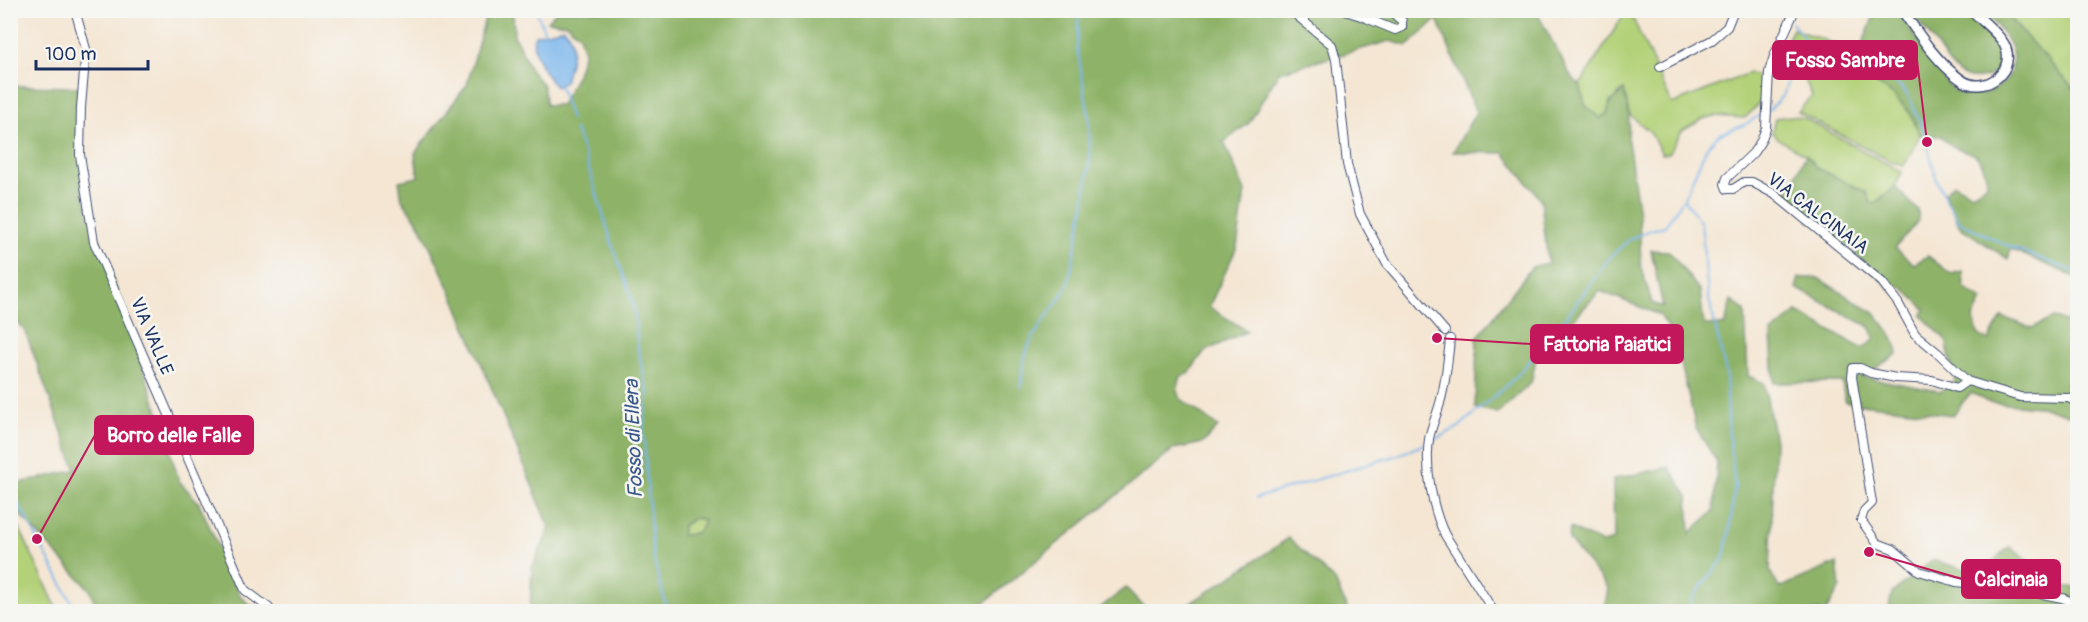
<svg xmlns="http://www.w3.org/2000/svg" width="2088" height="622" font-family="Pangolin,sans-serif">
<style>
.green{fill:#b3d178;stroke:#67806b;stroke-width:1.5}
.forest{fill:#8eb368;stroke:#547163;stroke-width:1.5;fill-rule:evenodd}
.water{fill:#7ab5ec;stroke:#4a72a5;stroke-width:1.5}
.lines{fill:none;stroke-linecap:round;stroke-linejoin:round}
.stream{stroke:#7ab5ec;stroke-width:2}
.minor-casing{stroke:#3c4a70;stroke-width:10}
.tertiary-casing{stroke:#3c4a70;stroke-width:12}
.minor{stroke:#fff;stroke-width:8}
.tertiary{stroke:#fff;stroke-width:9}
.labels{text-anchor:middle;stroke-width:5;stroke-linejoin:round;paint-order:stroke}
.street-label{font-size:18px;fill:#1b2f5e;stroke:#f6f6f2}
.water-label{font-size:20px;font-style:italic;fill:#385789;stroke:#f6f6f2}
.leader{fill:none;stroke:#c2185b;stroke-width:2}
.callout-dot{fill:#c2185b;stroke:#f6f6f2;stroke-width:2}
.callout{fill:#c2185b;stroke:#c2185b;stroke-width:2}
.callout-label{font-size:20px;text-anchor:middle;font-weight:bold;fill:#fff}
</style>
<rect width="100%" height="100%" fill="#f6f6f2"/>
<filter id="ink" filterUnits="userSpaceOnUse"><feTurbulence type="fractalNoise" baseFrequency=".0167" numOctaves="2"/><feDisplacementMap in="SourceGraphic" scale="12" xChannelSelector="R" yChannelSelector="G"/><feConvolveMatrix kernelMatrix="1 2 1 2 8 2 1 2 1" color-interpolation-filters="sRGB"/></filter>
<filter id="wash" filterUnits="userSpaceOnUse"><feTurbulence type="fractalNoise" baseFrequency=".008" numOctaves="4" result="noise"/><feDisplacementMap in="SourceGraphic" scale="24" xChannelSelector="R" yChannelSelector="G"/><feGaussianBlur stdDeviation="1.35" result="paint"/><feColorMatrix in="noise" values="0 0 0 0 0 0 0 0 0 0 0 0 0 0 0 0 0 1.4 0 .05"/><feComposite in="paint" operator="in"/></filter>
<g filter="url(#wash)">
<rect width="100%" height="100%" fill="#f4e6d3"/>
<g class="green">
<path d="M1629,10L1672,104L1749,73L1761,78C1766,98 1759,105 1745,118L1714,116L1703,119L1682,131L1669,153L1662,154L1650,132L1629,114L1624,90L1610,102L1607,114L1600,118L1585,105L1580,85L1626,11Z"/>
<polygon points="2010,11 2077,11 2077,92 2010,19"/>
<polygon points="1793,29 1858,52 1853,67 1892,94 1910,113 1920,135 1904,166 1890,161 1798,112 1812,96 1800,68 1779,57"/>
<polygon points="1792,116 1804,118 1902,172 1895,187 1874,204 1869,201 1866,192 1817,168 1806,155 1781,141 1772,132 1775,118"/>
<polygon points="10,510 11,510 58,611 11,611"/>
<polygon points="695,518 704,520 700,531 690,536 682,535 682,526"/>
</g>
<g class="forest">
<path d="M1487,10L1489,13L1495,11H1536L1572,78L1580,85L1585,105L1600,118L1607,114L1610,102L1624,90L1629,114L1628,141L1639,214L1641,266L1652,303L1663,307L1651,250L1669,251L1700,291L1704,325H1725L1731,300L1745,311L1748,376L1764,383L1775,441L1770,571L1779,588L1837,563L1840,588L1826,611H1604L1608,588L1569,540L1570,528L1602,543L1614,540L1613,479L1669,467L1688,496L1690,533L1714,511L1717,462L1696,428L1675,338L1660,315L1600,291L1536,359L1531,383L1498,413L1475,408L1477,338L1532,267L1548,263L1541,200L1504,153L1453,152L1476,112L1437,19L1408,46L1390,41L1279,72L1249,123L1224,142L1245,191L1237,247L1209,307L1247,331L1204,352L1188,374L1181,376L1177,391L1180,398L1218,427L1203,443L1174,449L974,611H530L532,568L550,528L453,296L420,225L402,200L399,181L418,177L415,153L467,85L487,11H513L514,35L531,71L543,85L546,105H561L577,74L584,52L579,35L567,24L547,21L557,11ZM698,518L704,520C702,532 694,535 682,535V526L693,519Z"/>
<path d="M1876,11H1897C1909,28 1922,46 1934,64C1939,71 1944,81 1950,87C1974,108 2021,85 2012,52C2007,34 1994,23 1983,11H2010V19L2077,92V278L2011,249L2008,259L1960,227L1944,193L1954,184L1972,194L1987,185C1984,140 1959,160 1941,136L1920,135L1910,113L1892,94L1853,67Z"/>
<path d="M1910,11H1965V13C1980,25 1998,36 2006,55C2002,66 1998,74 1985,77C1958,84 1949,63 1936,44C1928,33 1919,22 1910,11Z"/>
<polygon points="11,86 80,87 83,193 160,417 179,481 199,503 241,597 257,611 98,611 90,590 11,505 11,485 76,470 25,331 11,316"/>
<polygon points="1806,155 1817,168 1866,192 1870,202 1874,204 1895,187 1918,210 1918,221 1895,248 1914,264 1928,256 1951,274 1963,271 1964,288 1982,300 1973,318 1978,334 1988,341 2002,317 2032,328 2053,318 2077,323 2077,368 2071,372 2066,385 2077,388 2077,418 2047,408 1987,402 1971,392 1953,415 1845,402 1842,382 1774,383 1771,333 1797,312 1863,349 1875,338 1870,327 1796,288 1799,278 1818,278 1876,314 1894,339 1898,354 1862,377 1940,391 1955,381 1946,340 1922,316 1925,309 1901,286 1894,293 1852,250 1785,196"/>
<polygon points="1289,538 1335,581 1348,611 1179,611"/>
<polygon points="2010,547 2061,586 2077,588 2077,611 1888,612 1892,593 1932,560 1978,573"/>
<polygon points="1126,588 1148,611 1096,611"/>
</g>
<path class="water" d="M563,28C579,38 569,67 565,82L556,87C547,77 528,48 535,35Z"/>
<g class="lines">
<g class="stream">
<polyline points="536,10 545,33"/>
<polyline points="1783,10 1789,19"/>
<polyline points="1792,23 1810,46 1870,62 1889,74 1909,97 1923,128 1937,181 1946,200 1959,222 2006,245 2078,273"/>
<polyline points="559,85 571,119"/>
<polyline points="1769,110 1784,94 1789,77 1810,46"/>
<polyline points="575,130 585,156 613,247 631,296 635,316 638,349 648,395 643,427 653,557 664,599 670,612"/>
<path d="M1021,387C1022,334 1046,325 1068,284L1084,206L1090,156L1089,118L1077,47L1079,10"/>
<polyline points="1430,442 1459,427 1516,377 1569,313 1610,257 1630,239 1648,231 1665,226 1684,198"/>
<polyline points="10,488 77,612"/>
<polyline points="1256,498 1395,456 1425,444"/>
<polyline points="1687,612 1693,597 1723,559 1729,533 1735,486 1729,436 1726,373 1708,295 1701,223 1684,198 1707,147 1720,134 1744,125 1764,113"/>
</g>
</g>
</g>
<g filter="url(#ink)">
<g class="lines">
<g class="minor-casing">
<g id="minor">
<polyline points="75,10 86,49 81,107 80,155 94,242 245,590 269,608 270,612"/>
<polyline points="1290,10 1332,45 1336,59 1347,164 1360,214 1387,264 1445,331"/>
<polyline points="1342,10 1361,16 1395,30 1402,27 1402,21 1389,10"/>
<polyline points="1795,10 1774,56 1769,72 1766,128 1761,141 1753,153 1727,178 1725,184 1727,189 1733,189 1744,182 1752,182 1774,194 1882,282 1898,303 1915,334 1938,353 1967,381 2020,397 2068,398 2078,402"/>
<polyline points="1660,67 1712,40 1727,27 1734,10"/>
<path d="M1450,339C1448,360 1446,382 1440,403C1437,415 1431,427 1429,439C1425,469 1432,508 1445,535L1494,612"/>
<polyline points="1967,381 1957,388 1932,380 1896,378 1871,373 1860,368 1853,368 1852,377 1872,503 1864,511 1861,520 1877,543 1893,549 1919,571 1956,582 2023,590 2062,598 2078,604"/>
</g>
</g>
<g class="tertiary-casing">
<path id="tertiary" d="M1902,10C1919,35 1938,64 1963,81C1986,95 2018,70 2004,44C1997,31 1982,22 1972,10"/>
</g>
<use href="#minor" class="minor"/>
<use href="#tertiary" class="tertiary"/>
</g>
</g>
<g class="labels">
<g class="street-label">
<text transform="translate(1818 213) rotate(37)" y="6">VIA CALCINAIA</text>
<text transform="translate(152 336) rotate(67)" y="6">VIA VALLE</text>
</g>
<g class="water-label">
<text transform="translate(633 439) rotate(-92)" y="7">Fosso di Ellera</text>
</g>
</g>
<path class="leader" d="M1927 142L1917 60M1437 338L1531 344M37 539L95 435M1869 552L1962 579"/>
<g class="callout-dot">
<circle cx="1927" cy="142" r="6"/>
<circle cx="1437" cy="338" r="6"/>
<circle cx="37" cy="539" r="6"/>
<circle cx="1869" cy="552" r="6"/>
</g>
<g class="callout">
<rect x="1773" y="41" width="144" height="38" rx="6"/>
<rect x="1531" y="325" width="152" height="38" rx="6"/>
<rect x="95" y="416" width="158" height="38" rx="6"/>
<rect x="1962" y="560" width="98" height="38" rx="6"/>
</g>
<g class="callout-label">
<text x="1845" y="67">Fosso Sambre</text>
<text x="1607" y="351">Fattoria Paiatici</text>
<text x="174" y="442">Borro delle Falle</text>
<text x="2011" y="586">Calcinaia</text>
</g>
<rect width="2088" height="622" fill="none" stroke="#f6f6f2" stroke-width="36"/>
<path d="M36 60v9h112v-9" fill="none" stroke="#1b2f5e" stroke-width="3"/>
<text x="45" y="60" font-size="18" fill="#1b2f5e" stroke="#f6f6f2" stroke-width="4.5" paint-order="stroke">100 m</text>
</svg>
